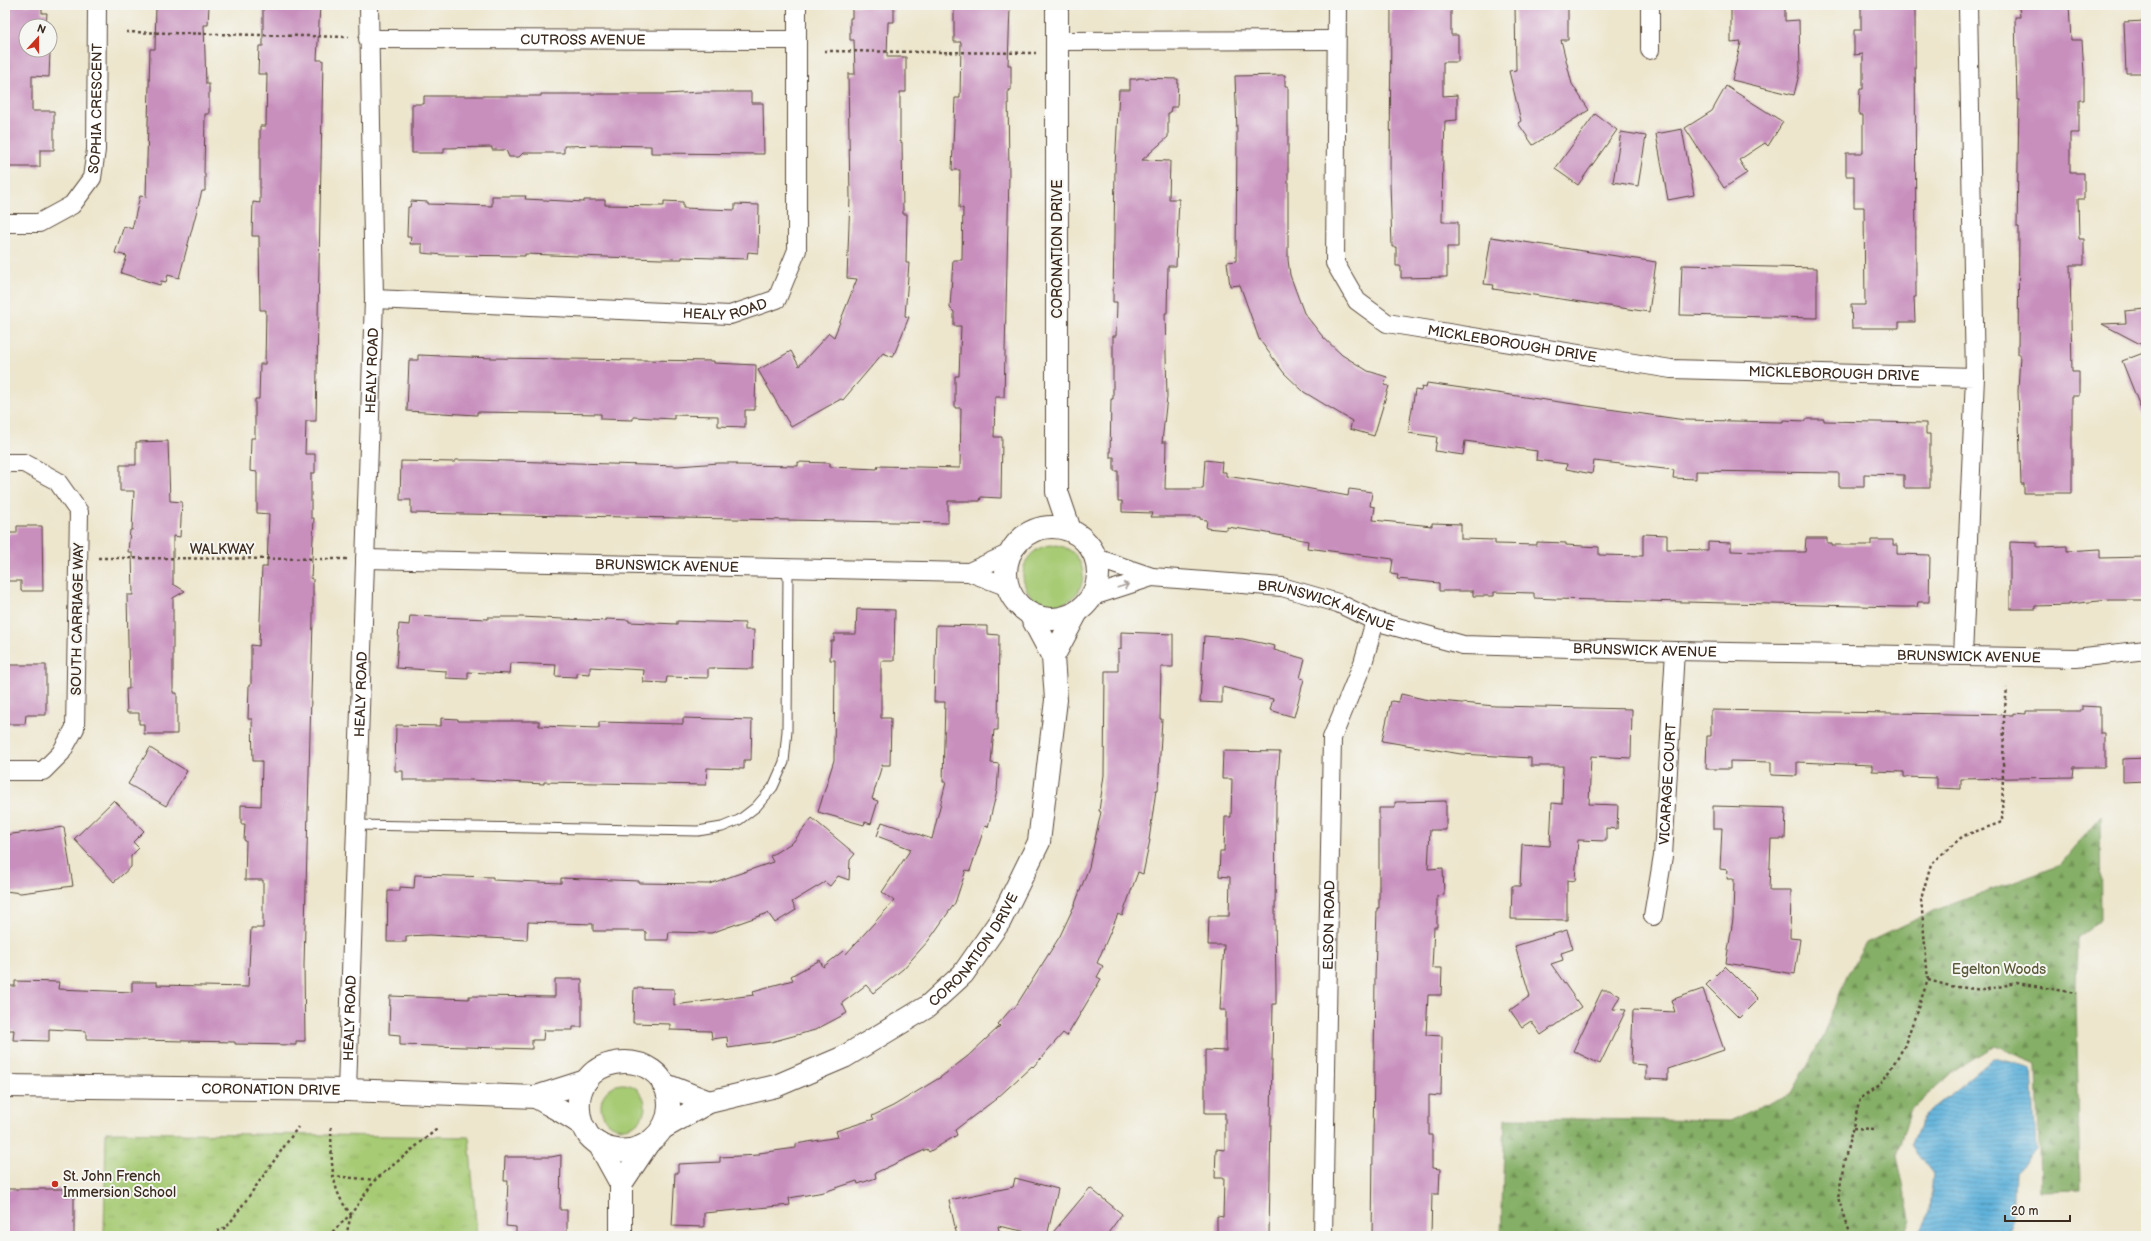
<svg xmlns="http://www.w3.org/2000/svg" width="2151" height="1241" font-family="'Balsamiq Sans',sans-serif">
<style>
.green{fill:#a7cb75;stroke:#717a4a}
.forest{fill:url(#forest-firs);stroke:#606c42}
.park{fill:url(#park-tufts);stroke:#717a4a}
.water{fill:url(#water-rules);stroke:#4e6e7d}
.building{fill:#c88fbd}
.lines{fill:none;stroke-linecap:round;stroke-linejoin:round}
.service-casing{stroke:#564638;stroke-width:11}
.minor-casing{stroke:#564638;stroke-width:20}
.tertiary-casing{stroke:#564638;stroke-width:24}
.path{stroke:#564638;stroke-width:2.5;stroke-dasharray:3 3;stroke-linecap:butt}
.service{stroke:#fff;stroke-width:9}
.minor{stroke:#fff;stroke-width:18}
.tertiary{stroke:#fff;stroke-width:22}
.oneway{stroke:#a79f9a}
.poi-dot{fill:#c8321e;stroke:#f6f6f2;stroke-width:1.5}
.labels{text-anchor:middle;stroke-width:4;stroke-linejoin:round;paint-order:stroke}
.street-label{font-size:14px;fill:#3b2a1e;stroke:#f6f6f2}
.park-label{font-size:14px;fill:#5b5a38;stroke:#f6f6f2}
.poi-label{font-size:14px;fill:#3b2a1e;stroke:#f6f6f2;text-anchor:start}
</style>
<defs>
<pattern id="forest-firs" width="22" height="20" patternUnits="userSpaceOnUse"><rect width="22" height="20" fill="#85af66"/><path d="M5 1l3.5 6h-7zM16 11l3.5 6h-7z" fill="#6e8f53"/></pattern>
<pattern id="park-tufts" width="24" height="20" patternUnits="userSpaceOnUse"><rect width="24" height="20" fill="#a7cb75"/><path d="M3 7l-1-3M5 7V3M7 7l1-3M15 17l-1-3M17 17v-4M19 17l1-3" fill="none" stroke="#91ae65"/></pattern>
<pattern id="water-rules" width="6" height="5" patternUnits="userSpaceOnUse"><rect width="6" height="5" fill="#61b3dc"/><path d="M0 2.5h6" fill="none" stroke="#5192b2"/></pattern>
</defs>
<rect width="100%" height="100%" fill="#f6f6f2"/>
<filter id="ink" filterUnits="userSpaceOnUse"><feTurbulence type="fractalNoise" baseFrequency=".025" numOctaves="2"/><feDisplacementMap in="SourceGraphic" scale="8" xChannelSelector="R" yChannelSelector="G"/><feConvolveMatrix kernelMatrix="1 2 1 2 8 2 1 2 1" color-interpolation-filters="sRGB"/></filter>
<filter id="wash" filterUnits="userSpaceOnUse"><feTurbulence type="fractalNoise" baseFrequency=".012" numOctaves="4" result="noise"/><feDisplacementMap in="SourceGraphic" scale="16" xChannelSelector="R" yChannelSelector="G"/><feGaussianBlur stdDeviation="0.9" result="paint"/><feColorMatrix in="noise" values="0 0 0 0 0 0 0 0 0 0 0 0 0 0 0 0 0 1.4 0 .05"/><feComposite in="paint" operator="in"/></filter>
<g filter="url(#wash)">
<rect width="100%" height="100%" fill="#ede6cd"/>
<g class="green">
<circle cx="1053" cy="575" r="30"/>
<circle cx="623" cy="1106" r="22"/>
</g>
<polygon class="forest" points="2100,816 2101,920 2077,938 2076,993 2080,1190 2040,1191 2037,1063 1994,1046 1951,1073 1910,1111 1897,1155 1910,1219 1904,1236 1501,1236 1505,1118 1730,1121 1792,1093 1820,1042 1847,976 1866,943 1936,910 2061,864"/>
<polygon class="park" points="106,1132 469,1137 477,1236 104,1236"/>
<polygon class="water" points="1994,1058 2032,1068 2036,1151 2015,1173 2013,1222 2007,1236 1918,1236 1930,1211 1933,1173 1912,1145 1923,1117"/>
<g id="blocks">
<g class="building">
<polygon points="5,5 42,5 42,13 47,13 46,26 26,26 26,50 46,50 46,52 50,52 49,77 32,76 32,111 54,111 54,150 40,150 40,167 5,167"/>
<polygon points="156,5 209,5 208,25 204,25 206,84 209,84 209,114 205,114 204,174 205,174 205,191 202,191 179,278 168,275 166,282 161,281 160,285 121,273 127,256 115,253 124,226 132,229 140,196 146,197 150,49 155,49"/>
<polygon points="263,5 320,5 317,60 323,60 316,421 306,421 305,454 315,454 315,473 311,473 311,518 314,518 311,579 313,579 313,619 304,965 305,1041 296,1041 296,1045 235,1044 235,1042 86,1039 86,1031 49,1029 49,1041 13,1040 14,1030 5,1030 5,986 15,986 15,981 59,982 58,989 132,992 132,982 157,982 157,985 248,987 251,928 263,928 263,880 245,880 246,841 244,840 245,824 241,824 241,805 261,806 262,761 253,761 252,719 248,719 249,685 251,685 251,645 259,646 262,567 267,567 269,514 257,513 257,472 250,471 251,438 255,438 255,399 259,399 260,364 265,364 266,310 260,310 259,236 252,236 253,202 260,203 260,126 266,126 267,74 258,74 259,46 263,46"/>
<polygon points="1515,5 1568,5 1568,40 1561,40 1572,84 1589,110 1533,145 1518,123 1521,121 1509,71 1516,70"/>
<polygon points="1731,5 1785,5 1785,21 1799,20 1800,70 1794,95 1732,80 1741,42 1731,43"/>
<polygon points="1861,5 1915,5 1916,297 1914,297 1915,322 1899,322 1899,328 1852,328 1851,305 1865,305 1864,207 1854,207 1854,176 1846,176 1846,153 1863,153 1863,115 1859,115 1860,89 1863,89 1863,54 1854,55 1854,30 1861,30"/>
<polygon points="2069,5 2071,40 2082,40 2084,73 2084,100 2079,100 2079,133 2070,133 2070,173 2084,173 2084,199 2078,199 2079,239 2084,239 2084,265 2070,265 2072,372 2079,372 2079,396 2072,396 2072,493 2024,493 2024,484 2021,484 2018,391 2020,354 2018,354 2019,227 2017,227 2019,100 2017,100 2015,17 2020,17 2019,7"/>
<polygon points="852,6 894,6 894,22 888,22 887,57 906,57 906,92 900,92 900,142 902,142 903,214 907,214 906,263 909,263 905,316 909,317 893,357 883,353 843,400 841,399 791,427 758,370 791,351 799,366 829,333 834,337 857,279 847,278 850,198 848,74 855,74 854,40 850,40 850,18 852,18"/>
<polygon points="1391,6 1451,6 1451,35 1458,35 1458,62 1443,62 1443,96 1457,95 1457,120 1445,121 1444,152 1443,152 1442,222 1458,222 1458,247 1447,247 1447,277 1401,278 1401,266 1396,266 1396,247 1392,247 1390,182"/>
<polygon points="954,7 1010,7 1008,65 1011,65 1011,90 1008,90 1009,175 1004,397 995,397 994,437 1002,437 1001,498 981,497 980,501 948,501 948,523 411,513 411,500 400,500 401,461 455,462 455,460 473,460 678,466 719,463 736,463 736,465 798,466 798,462 830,463 830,467 877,469 878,466 960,468 961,408 955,408 955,376 959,376 961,326 954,326 954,312 950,308 953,260 962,260 963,208 959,208 960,170 952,170 955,98 960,98 961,42 954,42"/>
<polygon points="2146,21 2146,73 2126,73 2124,22"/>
<polygon points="1285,75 1285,86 1288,86 1288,260 1290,275 1304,313 1323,337 1342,355 1368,371 1387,377 1384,385 1389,386 1374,436 1350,429 1352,421 1304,392 1284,373 1259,339 1240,285 1230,286 1227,262 1236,261 1237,131 1235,76"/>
<polygon points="1138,78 1178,79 1177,107 1171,107 1170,113 1168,113 1168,137 1142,160 1170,161 1169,199 1179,199 1176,266 1168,266 1167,313 1165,313 1167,397 1162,442 1166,442 1165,489 1203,489 1205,460 1222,462 1221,472 1226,472 1226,476 1278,484 1279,483 1348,496 1349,489 1372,492 1370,506 1375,507 1373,520 1432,526 1432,523 1461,524 1461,539 1495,540 1495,544 1537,545 1537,542 1566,543 1566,545 1599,547 1599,555 1643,556 1643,534 1667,535 1667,549 1708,550 1708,542 1731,543 1731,551 1758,552 1805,552 1806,538 1827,538 1827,543 1832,543 1832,545 1871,545 1871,540 1893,540 1893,545 1897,545 1897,554 1930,555 1929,602 1918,602 1917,607 1901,607 1555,599 1534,598 1534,593 1494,592 1494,596 1473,596 1473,591 1439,591 1439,583 1397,579 1398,575 1391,574 1393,559 1307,548 1308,541 1262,532 1227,527 1227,530 1206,528 1207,520 1200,519 1200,517 1151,517 1153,513 1122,512 1122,501 1118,501 1118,471 1114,471 1114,457 1110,457 1111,399 1113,399 1113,336 1116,336 1117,302 1113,302 1115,168 1119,90 1130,90 1130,79 1138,79"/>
<polygon points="1726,86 1783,122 1768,146 1765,143 1739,160 1747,173 1724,188 1685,128 1712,111"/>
<polygon points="700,92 751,92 751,103 763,103 764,154 651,153 651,146 602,145 564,146 564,153 523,153 519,157 509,157 506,150 492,150 492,147 444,148 444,153 412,153 412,104 424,104 424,96 541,96 541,94 665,94"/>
<polygon points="1595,114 1617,130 1578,185 1555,169"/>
<polygon points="1682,129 1694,195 1668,200 1656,134"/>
<polygon points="1621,132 1646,136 1638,186 1613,182"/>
<polygon points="492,196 526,196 525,199 584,202 584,200 605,200 605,205 664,206 664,201 683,202 683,208 735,210 735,204 759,205 758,253 748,252 747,259 682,257 682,259 660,259 525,254 525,256 444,255 422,253 422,244 410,244 411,237 407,237 408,207 410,207 411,201 428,202 428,204 492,206"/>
<polygon points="1491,237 1656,262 1649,312 1493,289 1494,285 1484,284"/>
<polygon points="1682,265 1817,268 1817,318 1680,315"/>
<polygon points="2146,309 2146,347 2102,324 2126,323 2125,311"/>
<polygon points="2146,352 2146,418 2145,419 2122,361"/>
<polygon points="418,355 493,358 714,361 714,363 756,365 755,410 745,410 745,427 718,426 718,416 674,415 674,419 633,417 633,420 601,419 601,414 477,412 477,415 407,411 409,360 418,360"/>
<polygon points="1427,383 1685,420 1783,422 1783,420 1805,421 1805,419 1824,419 1824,421 1926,423 1926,434 1930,434 1930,488 1904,488 1904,475 1864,474 1864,487 1839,487 1839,473 1696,471 1696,479 1673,478 1674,470 1594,461 1592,474 1566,469 1567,464 1536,460 1537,451 1465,441 1463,455 1435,451 1437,437 1408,433 1415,390 1421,391 1422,387 1426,388"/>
<polygon points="168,441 170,501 182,502 180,537 173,536 173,584 185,591 173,598 173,693 177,693 177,734 144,734 144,724 139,724 139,713 127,713 126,689 129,689 127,595 133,595 132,552 128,552 130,530 132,530 134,491 120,491 120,465 136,465 136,442"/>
<polygon points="17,526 42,526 43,591 21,591 21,581 5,581 5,535 9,535 9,533 17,533"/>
<polygon points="2010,542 2037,543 2037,547 2067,546 2067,551 2100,549 2100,558 2145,557 2145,600 2110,600 2069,604 2069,605 2036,606 2036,609 2010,609"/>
<polygon points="857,609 895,610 894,661 881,661 881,718 891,718 890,765 882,765 872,799 878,801 871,824 865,822 864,825 818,812 834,760 835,660 830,660 831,641 834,641 834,634 856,634"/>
<polygon points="410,616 488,619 488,617 521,617 606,621 606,619 629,620 629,622 677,624 677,621 745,623 745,630 754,630 753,669 708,668 708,678 667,677 666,683 643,682 644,670 590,667 590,674 577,673 577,677 555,676 556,665 510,663 509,674 468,672 468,679 446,678 446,671 396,668 399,624 409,625"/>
<polygon points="936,625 987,626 987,634 999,635 998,730 994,730 991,763 999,764 997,791 988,827 985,826 970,871 966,870 955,903 929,940 903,969 873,993 866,985 842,1003 847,1013 815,1030 771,1042 728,1048 727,1037 712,1039 711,1031 670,1030 670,1024 633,1023 634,988 674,989 674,1005 754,995 753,991 793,980 791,976 820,960 823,967 843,951 846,954 894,901 882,892 911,849 877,836 882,822 932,839 946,782 943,782 945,702 934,702"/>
<polygon points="1121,632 1173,634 1173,667 1161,667 1160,719 1162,719 1158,790 1156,790 1149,840 1150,840 1143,874 1138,872 1122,916 1118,914 1097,963 1103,966 1097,977 1101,979 1067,1036 1063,1033 1033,1067 1032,1066 996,1099 955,1130 957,1135 929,1152 927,1149 875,1173 876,1178 858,1184 857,1181 824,1192 789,1198 790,1205 704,1213 704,1227 672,1226 675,1173 678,1173 678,1164 720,1162 720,1157 759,1155 759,1153 796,1148 796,1144 838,1137 836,1131 874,1119 872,1116 893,1106 941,1077 968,1056 1000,1026 998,1024 1012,1008 1014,1009 1060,936 1075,904 1089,867 1101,812 1099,811 1104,775 1105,671 1118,671 1118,650 1121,649"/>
<polygon points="1204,636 1243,639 1275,646 1274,650 1305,659 1300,678 1304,679 1294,717 1270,710 1273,699 1222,687 1222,703 1200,702"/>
<polygon points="5,665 46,665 46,715 26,715 25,724 5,724"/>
<polygon points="1401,694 1428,700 1495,706 1632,709 1631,758 1591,756 1589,804 1618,805 1617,829 1606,828 1606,841 1578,840 1575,881 1567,880 1567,920 1511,919 1512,886 1520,886 1522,844 1550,846 1552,803 1562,804 1563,766 1531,766 1531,758 1461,754 1382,741 1391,701 1399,702"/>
<polygon points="2082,706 2100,707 2100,733 2105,733 2105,767 2074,767 2073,777 1961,779 1961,789 1937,788 1937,778 1904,777 1904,772 1872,771 1872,765 1797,762 1797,776 1771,775 1771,762 1730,761 1730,769 1706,769 1707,736 1711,736 1711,710 2013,715 2013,713 2026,714 2026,711 2082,711"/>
<polygon points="441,718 458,719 458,721 539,721 539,726 599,728 599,722 683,724 683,718 752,720 751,760 744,760 744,769 707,768 706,785 544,782 544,784 470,780 403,780 403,771 395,771 396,725 441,726"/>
<polygon points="150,748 187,771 166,806 128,784"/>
<polygon points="1223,751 1280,752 1276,802 1275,917 1276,986 1276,1004 1273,1004 1269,1236 1217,1236 1217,1216 1223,1217 1224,1178 1215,1178 1216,1149 1225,1150 1225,1113 1205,1113 1205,1050 1226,1051 1226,1010 1220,1010 1224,945 1208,945 1209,916 1229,916 1230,877 1219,876 1220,851 1224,851 1225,817 1231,817 1232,779 1222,779"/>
<polygon points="2146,758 2146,781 2123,782 2123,759"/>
<polygon points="114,800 144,831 133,842 139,848 131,856 131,867 114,882 74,839"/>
<polygon points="1446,801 1446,830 1430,830 1428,869 1443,868 1444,895 1437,896 1437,927 1434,927 1432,968 1442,968 1441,995 1428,995 1426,1035 1442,1036 1441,1096 1429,1095 1429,1135 1432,1135 1432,1168 1440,1169 1439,1194 1432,1194 1431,1236 1372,1236 1375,978 1377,908 1379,908 1379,808 1395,808 1395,802"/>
<polygon points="1713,806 1786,808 1785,839 1771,839 1769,890 1791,890 1790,938 1800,939 1795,974 1726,963 1733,919 1734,879 1727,879 1728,870 1720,869 1722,828 1713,828"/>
<polygon points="812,818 855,854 850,860 849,880 838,876 830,886 825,882 792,902 796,910 775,923 768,913 711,933 669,932 668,940 646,940 646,932 643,931 593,931 593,924 528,922 527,940 429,935 406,936 406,942 387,942 388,891 400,891 400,887 414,888 415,875 493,877 493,880 561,883 561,878 639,881 639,883 709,884 773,862 770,856 793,842"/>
<polygon points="64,827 73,886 21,893 5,891 5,835"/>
<polygon points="1567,930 1573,949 1561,953 1563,960 1551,964 1581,1007 1541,1035 1531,1021 1522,1027 1510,1010 1530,996 1515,946"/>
<polygon points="1725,966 1758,999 1739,1018 1706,985"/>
<polygon points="555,979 582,979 582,1027 573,1027 573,1030 544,1030 543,1040 532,1040 532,1049 400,1045 400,1035 389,1034 390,996 469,999 469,996 555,997"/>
<polygon points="1703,989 1724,1050 1668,1069 1668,1080 1646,1079 1646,1065 1631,1064 1633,1010 1675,1012 1671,1000"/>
<polygon points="1602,990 1609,990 1620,996 1613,1009 1626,1010 1600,1064 1573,1051"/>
<polygon points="561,1155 560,1210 567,1210 567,1235 516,1234 516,1227 506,1226 508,1181 504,1181 505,1157 551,1157"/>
<polygon points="1015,1178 1058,1189 1047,1236 998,1226 1000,1236 957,1236 949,1200 1013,1187"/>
<polygon points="1090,1188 1122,1214 1106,1236 1050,1236"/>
<polygon points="5,1189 64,1189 64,1196 74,1196 74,1236 5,1236"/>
</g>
</g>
</g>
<g filter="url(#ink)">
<use href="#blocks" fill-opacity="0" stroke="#564638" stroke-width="1"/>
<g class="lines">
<g class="service-casing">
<polyline id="service" points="356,825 698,831 722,827 739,820 756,807 773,787 784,762 787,731 788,568"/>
</g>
<g class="minor-casing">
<g id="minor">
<path id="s1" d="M1337,5L1335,263L1357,301L1387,323L1671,369L1975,377L1963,656"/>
<polyline points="1968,5 1975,377"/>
<path id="s2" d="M368,39L797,40"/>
<polyline points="1058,41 1336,40"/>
<polyline points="1650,50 1650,5"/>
<path id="s3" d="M5,223H39L72,205L92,178L96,150L97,5"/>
<path id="s4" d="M374,299L730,315L777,299L797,250V5"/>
<polyline points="5,463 24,463 57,481 79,512 75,728 61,753 43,771 5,771"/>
<path id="s5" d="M1096,558L1152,577L1282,587L1338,603L1375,621L1463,645L1675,651L2076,658L2146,650"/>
<path id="s6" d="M365,559L969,572L1008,587"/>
<polyline points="969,572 1010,553"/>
<polyline points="1093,596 1152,577"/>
<path id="s7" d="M1653,916L1663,856L1675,651"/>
<path id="s8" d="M347,1090L374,299L369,5"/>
<path id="s9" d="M1323,1236L1332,738L1363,663L1375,621"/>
</g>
</g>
<g class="tertiary-casing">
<g id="tertiary">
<polyline points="1057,5 1057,492 1070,530"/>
<circle cx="1052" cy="573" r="46"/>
<polyline points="1053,657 1077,612"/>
<polyline points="663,1084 709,1102"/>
<path id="s10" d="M5,1086L347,1090L536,1097L586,1081"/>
<path d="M536,1097C551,1106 567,1114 581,1124C585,1127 586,1132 589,1136C605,1154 634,1155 652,1140C662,1132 669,1119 669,1106C669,1040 559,1050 582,1125"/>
<path id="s11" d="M663,1128L709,1102L776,1086L844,1057L927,1007L963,974L1000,921L1039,842L1056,700L1053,657L1030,614"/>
<polyline points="599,1144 621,1184 621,1236"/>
<polyline points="621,1184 647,1145"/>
</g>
</g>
<g class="path">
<polyline points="126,32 349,37"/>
<polyline points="824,51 1036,53"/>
<polyline points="98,558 347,559"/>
<polyline points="1928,980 1950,986 1983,990 2017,983 2076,993"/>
<path d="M331,1127C332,1159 329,1190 351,1214"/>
<polyline points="1853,1128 1876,1129"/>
<polyline points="332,1176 375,1180"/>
<polyline points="206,1236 227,1227 298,1127"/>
<polyline points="302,1236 308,1236"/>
<polyline points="328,1236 351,1214 375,1180 437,1129"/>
<polyline points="346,1236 351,1215"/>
<polyline points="1851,1236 1838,1198 1844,1162 1860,1099 1881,1084 1904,1047 1928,980 1921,899 1931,864 1963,836 2002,822 2004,718 2007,688"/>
</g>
<use href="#service" class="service"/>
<use href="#minor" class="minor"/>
<use href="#tertiary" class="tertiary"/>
</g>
<defs><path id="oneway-shaft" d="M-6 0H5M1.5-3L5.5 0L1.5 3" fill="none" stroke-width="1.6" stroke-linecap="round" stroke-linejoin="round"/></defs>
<use class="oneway" href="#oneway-shaft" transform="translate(1123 586) rotate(-17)"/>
</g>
<circle class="poi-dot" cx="55" cy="1184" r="4"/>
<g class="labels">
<g class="street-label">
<text dy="5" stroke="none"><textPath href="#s2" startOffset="215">CUTROSS AVENUE</textPath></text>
<text dy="5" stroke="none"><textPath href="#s3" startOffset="175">SOPHIA CRESCENT</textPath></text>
<text transform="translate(1057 249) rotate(-90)" y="5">CORONATION DRIVE</text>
<text dy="5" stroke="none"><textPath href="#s4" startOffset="352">HEALY ROAD</textPath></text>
<text dy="5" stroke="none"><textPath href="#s1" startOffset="466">MICKLEBOROUGH DRIVE</textPath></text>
<text dy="5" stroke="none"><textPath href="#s8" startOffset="720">HEALY ROAD</textPath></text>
<text dy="5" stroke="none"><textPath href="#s1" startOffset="790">MICKLEBOROUGH DRIVE</textPath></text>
<text x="222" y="554">WALKWAY</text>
<text dy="5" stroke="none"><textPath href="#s6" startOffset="302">BRUNSWICK AVENUE</textPath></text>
<text dy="5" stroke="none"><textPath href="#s5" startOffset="237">BRUNSWICK AVENUE</textPath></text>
<text transform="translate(77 619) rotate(-89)" y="5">SOUTH CARRIAGE WAY</text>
<text dy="5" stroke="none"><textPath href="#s5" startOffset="562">BRUNSWICK AVENUE</textPath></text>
<text dy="5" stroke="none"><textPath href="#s5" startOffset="886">BRUNSWICK AVENUE</textPath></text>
<text dy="5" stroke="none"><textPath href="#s8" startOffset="396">HEALY ROAD</textPath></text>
<text dy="5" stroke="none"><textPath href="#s7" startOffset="133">VICARAGE COURT</textPath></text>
<text dy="5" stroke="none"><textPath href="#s9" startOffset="311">ELSON ROAD</textPath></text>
<text dy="5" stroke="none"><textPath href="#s11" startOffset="367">CORONATION DRIVE</textPath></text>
<text dy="5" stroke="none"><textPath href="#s8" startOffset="72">HEALY ROAD</textPath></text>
<text dy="5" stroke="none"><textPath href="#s10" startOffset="266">CORONATION DRIVE</textPath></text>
</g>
<g class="park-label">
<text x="1999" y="974">Egelton Woods</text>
</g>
<g class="poi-label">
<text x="63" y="1181">St. John French<tspan x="63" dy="16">Immersion School</tspan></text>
</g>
</g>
<rect width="2151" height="1241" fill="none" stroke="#f6f6f2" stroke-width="20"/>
<g transform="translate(38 38) rotate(21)"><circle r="19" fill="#f6f6f2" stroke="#aba49d"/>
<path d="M0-3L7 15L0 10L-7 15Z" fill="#c8321e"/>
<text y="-6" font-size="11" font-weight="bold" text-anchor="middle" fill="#3b2a1e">N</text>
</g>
<path d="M2005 1215v6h65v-6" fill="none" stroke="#3b2a1e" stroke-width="2"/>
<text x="2011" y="1215" font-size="12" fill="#3b2a1e" stroke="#f6f6f2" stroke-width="3" paint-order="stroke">20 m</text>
</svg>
